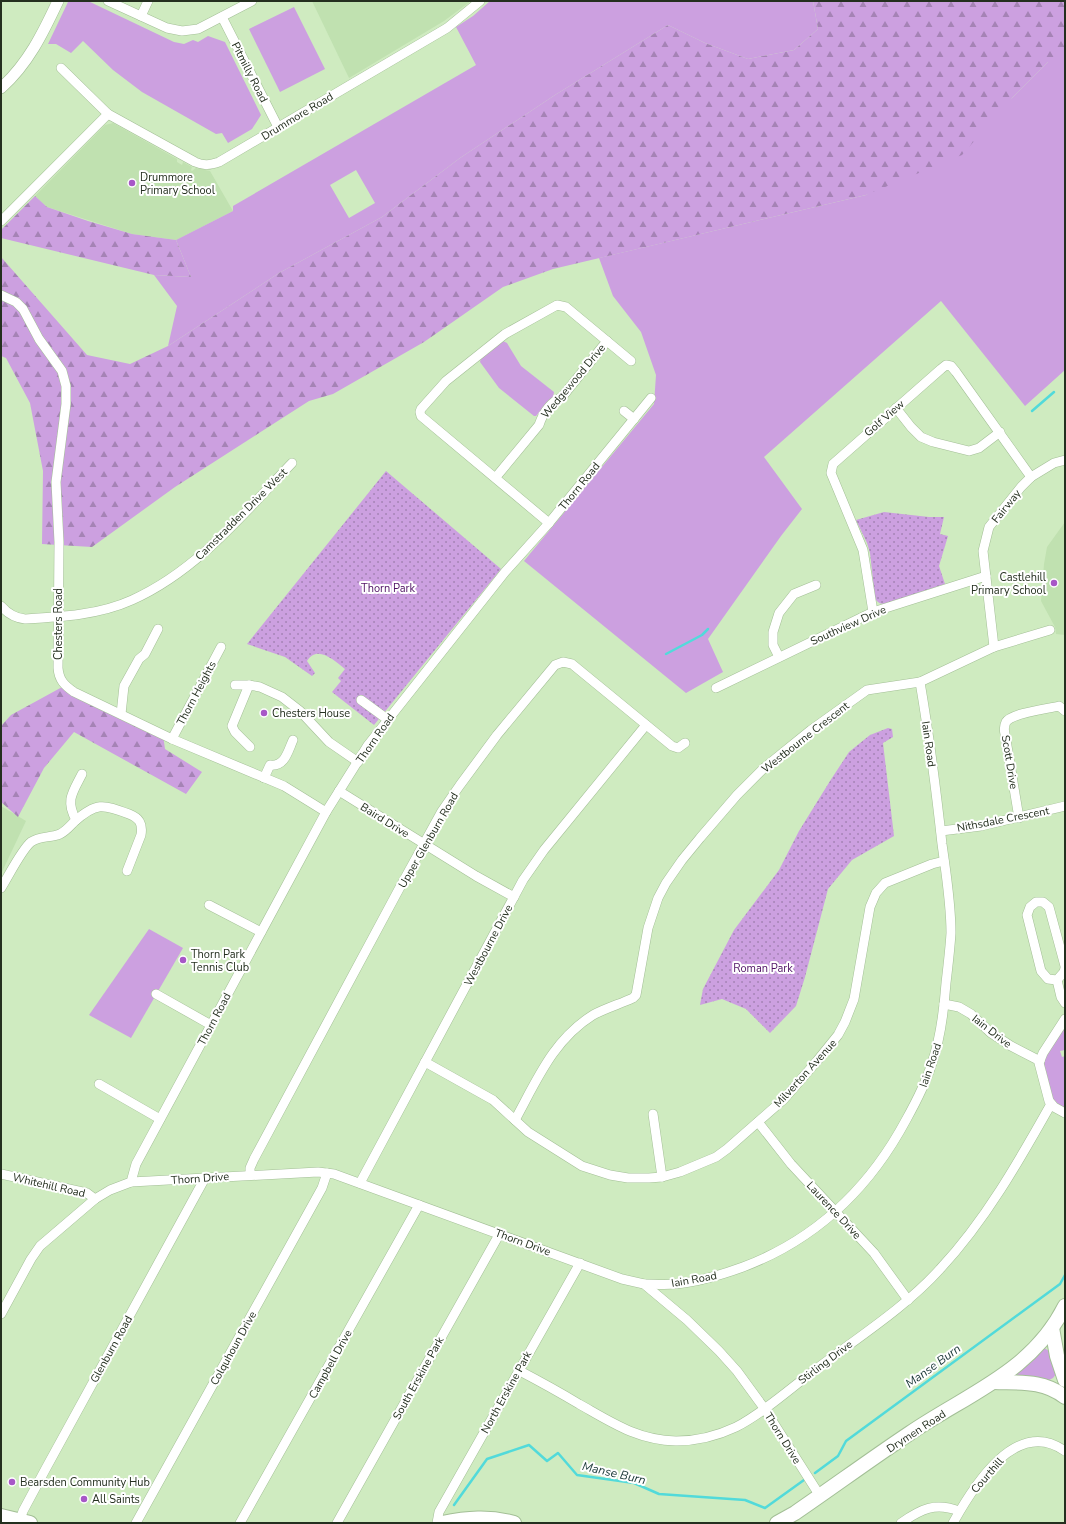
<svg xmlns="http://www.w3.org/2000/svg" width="1066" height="1524" font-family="'Nunito Sans',sans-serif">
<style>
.built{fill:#c0e1b0}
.grass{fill:#cca0e0;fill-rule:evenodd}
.forest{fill:url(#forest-firs)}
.park{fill:url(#park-dots)}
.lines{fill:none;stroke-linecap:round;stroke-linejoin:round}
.stream{stroke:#52dada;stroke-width:2.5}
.minor-casing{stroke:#a3bf96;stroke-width:10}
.tertiary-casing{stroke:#a3bf96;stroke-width:12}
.primary-casing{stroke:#a3bf96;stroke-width:16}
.minor{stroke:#fff;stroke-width:9}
.tertiary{stroke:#fff;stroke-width:11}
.primary{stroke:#fff;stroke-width:14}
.poi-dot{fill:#a757c7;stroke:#fff;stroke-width:1.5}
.labels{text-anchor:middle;stroke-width:4;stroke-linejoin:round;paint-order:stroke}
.street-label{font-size:11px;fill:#242f1f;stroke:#fff}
.poi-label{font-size:11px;fill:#242f1f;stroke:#fff;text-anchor:start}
.park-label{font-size:11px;fill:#4e1063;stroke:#fff}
.water-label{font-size:12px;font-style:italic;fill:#1a3737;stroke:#fff}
</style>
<defs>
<pattern id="forest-firs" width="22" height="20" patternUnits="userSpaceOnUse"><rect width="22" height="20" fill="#cca0e0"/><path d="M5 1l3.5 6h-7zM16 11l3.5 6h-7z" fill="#a583b5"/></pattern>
<pattern id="park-dots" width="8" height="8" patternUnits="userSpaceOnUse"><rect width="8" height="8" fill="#cca0e0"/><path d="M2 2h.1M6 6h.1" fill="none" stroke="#a583b5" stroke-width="1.8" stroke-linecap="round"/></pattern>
</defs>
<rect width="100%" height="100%" fill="#cfebc0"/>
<g class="built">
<polygon points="312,1 471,1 444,21 349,78"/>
<polygon points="113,123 177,159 177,162 182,165 183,162 192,167 191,170 192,171 196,168 210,171 233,211 176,240 132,234 47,207 35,196 105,125"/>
<polygon points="1065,522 1065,635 1056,634 1055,627 1041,601 1044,564 1047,547"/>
<polygon points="1,806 26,821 1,874"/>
</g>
<g class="grass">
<polygon points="71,1 88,1 174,42 184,44 193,40 198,42 208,36 225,42 261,115 252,129 228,143 222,133 216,134 142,92 113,70 83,41 71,53 56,44 48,44 68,2"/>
<path d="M490,1H813L818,29L794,50L748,59L705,43L668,25L555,95L460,158L382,217L279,273L168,346L177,306L154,275L191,277L176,240L233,211V206L476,65L456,27L473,16ZM356,170L375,203L349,218L330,185Z"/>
<polygon points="294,7 325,69 280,92 249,29"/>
<polygon points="1065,33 1065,370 1025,406 941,301 764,457 802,509 781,536 708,639 723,672 686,693 524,561 654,404 656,375 641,332 613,296 599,258 866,195 1012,98 1048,62"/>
<polygon points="503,341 507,343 521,366 554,392 553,397 536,416 534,416 499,388 480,362 481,358"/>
<polygon points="149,929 183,948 131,1038 89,1015"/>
<polygon points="1065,1025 1065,1050 1060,1051 1062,1057 1065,1056 1065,1109 1052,1101 1043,1061"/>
<polygon points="1044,1348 1051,1352 1056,1374 1053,1378 1049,1380 1016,1375 1016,1373"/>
</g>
<g class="forest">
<polygon points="813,1 1065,1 1065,59 1048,62 1012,98 962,155 866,195 553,269 503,287 424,342 333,394 309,401 175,487 92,547 42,544 43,471 30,403 6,358 1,356 1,257 87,355 130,364 168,346 279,273 382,217 460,158 555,95 668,25 705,43 748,59 794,50 818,29"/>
<polygon points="35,196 47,207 88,221 132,234 176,240 191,277 154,275 1,238 1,230"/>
<polygon points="64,686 80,700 111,710 163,735 165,749 202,772 186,794 74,732 44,768 18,817 1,802 1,726 11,715"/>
</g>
<g class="park">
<path d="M386,471L501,569L374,725L332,692L341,681L338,678L345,669C335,661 317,644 307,661L315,673L312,676L285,657L247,644Z"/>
<path d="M884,512L929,517H944L940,534L948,536L939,566L945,584L886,604C881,604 877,603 875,598L870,553L867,543L856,520Z"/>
<polygon points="888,728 892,729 893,737 883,743 894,836 852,860 828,889 805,977 796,1006 770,1033 746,1009 722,999 700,1005 703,989 734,930 779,870 799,831 830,781 849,752 870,735"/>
</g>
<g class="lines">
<g class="stream">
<polyline points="1032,411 1054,392"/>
<polyline points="666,654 702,635 708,629"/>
<polyline points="815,1473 838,1456 846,1441 1060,1284 1065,1275"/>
<polyline points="454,1505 487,1459 529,1445 547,1461 558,1453 577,1475 634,1483 659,1494 745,1500 765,1508 804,1480"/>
</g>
<g class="minor-casing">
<g id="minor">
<polyline points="108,1 167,28 182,31 198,29 252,1"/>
<polyline points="141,16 148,1"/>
<polyline points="222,17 278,127"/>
<path d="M61,68L108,114L195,162C204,166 210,165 219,162L447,28L480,1"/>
<polyline points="1,221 108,114"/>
<path d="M1,295L16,302L23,309L39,339L62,371L66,386V404L56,482L59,542L58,668C59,680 64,685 74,692L172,739L284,786L326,812"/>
<polyline points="896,408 911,427 921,437 933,442 969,451 979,448 1000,432"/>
<polyline points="624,411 634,419"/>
<path d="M496,477L539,425C543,413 551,402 562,397L607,341"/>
<polyline points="549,523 421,416 420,412 421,409 446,381 505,334 557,305 566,307 631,361"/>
<path d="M1,606C8,614 15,618 25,619C61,617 99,615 132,600C197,571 244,513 292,463"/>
<polyline points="873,612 863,550 831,473 833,464 941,369 946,365 951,366 956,372 1031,477"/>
<polyline points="994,647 983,551 989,527 1021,487 1031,477 1054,463 1065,460"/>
<polyline points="779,657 773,645 773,632 779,613 794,594 816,585"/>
<polyline points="235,685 249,685"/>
<polyline points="716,688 873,612 986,576"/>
<polyline points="361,700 387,719"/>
<polyline points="121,714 124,686 139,659 145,654 158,629"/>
<polyline points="172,739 221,647"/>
<polyline points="250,747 235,732 232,726 249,685 260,687 282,697 300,711 329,742 358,762"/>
<path d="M264,778L270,765C285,767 288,751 293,740"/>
<polyline points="339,791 476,876 514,897"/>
<path d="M1019,818L1005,734C1004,730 1004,726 1006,722C1012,713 1047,709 1059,706L1065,711"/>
<path d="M76,820C65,800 73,792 82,774"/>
<polyline points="941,831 981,826 1065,806"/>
<path d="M1,888C8,877 22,849 31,842C40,836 50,838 60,834C66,831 70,826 74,822C96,802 103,804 129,814C139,818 143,823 141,835L127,871"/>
<polyline points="209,905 261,932"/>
<polyline points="1065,966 1049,907 1043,902 1036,902 1030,907 1027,915 1041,971 1048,979 1057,980 1064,972 1065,968"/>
<polyline points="1057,980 1061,997 1065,1003"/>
<polyline points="156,994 211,1025"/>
<polyline points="944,1004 959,1007 971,1014 991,1033 1011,1046 1040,1061"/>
<polyline points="1065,1019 1043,1053 1039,1063 1049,1101 1054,1107 1065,1113"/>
<polyline points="425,1062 493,1100 528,1132 582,1166 610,1175 628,1178 649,1178 662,1177 680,1172 716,1157 727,1149 784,1099 817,1061 838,1035 845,1022 854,999 870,907 876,893 885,883 932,864 944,861"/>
<polyline points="99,1084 160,1119"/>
<polyline points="653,1114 662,1177"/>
<path d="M515,1120C537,1080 553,1040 593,1015C606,1008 620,1004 633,998L636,995L648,928L658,898L666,883L682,860L700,838L737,795L764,768L811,730L867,690L920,682L994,647L1050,630"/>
<polyline points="758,1122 791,1164 874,1253 908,1300"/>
<polyline points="1,1174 87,1193 95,1199"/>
<polyline points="250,1175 250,1168 254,1159 399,889 442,811 460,785 497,735 555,665 563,662 572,664 672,746 678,748 685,743"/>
<polyline points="131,1182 318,1172 334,1174 622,1279 644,1284 687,1320 719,1351 737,1371 764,1408 820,1496"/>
<polyline points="360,1183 523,880 544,850 646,725"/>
<path d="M644,1284C654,1284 664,1285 675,1284C698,1282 721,1275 743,1267C817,1239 869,1189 906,1120C916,1102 926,1083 932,1063C941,1037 944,1010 946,983C948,966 950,949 951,933C951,903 946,873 942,844C936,789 929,735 920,682"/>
<polyline points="1,1314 31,1259 40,1246 95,1199 110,1190 131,1182 136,1164 326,812 368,745 505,572 549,523 651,398"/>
<path d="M518,1370C539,1381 559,1392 579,1404C611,1422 637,1440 676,1441C697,1441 717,1436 736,1427C762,1414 792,1387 815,1370C857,1338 906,1307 940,1269C985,1221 1019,1161 1051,1104"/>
<polyline points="20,1520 23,1511 45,1470 205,1178"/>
<polyline points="136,1523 322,1188 327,1173"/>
<polyline points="240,1523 419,1205"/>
<polyline points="337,1523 500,1233"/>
<polyline points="437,1523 439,1512 580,1263"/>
<path d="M901,1523C921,1509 935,1502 959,1511"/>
<path d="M953,1523C973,1487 1016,1416 1065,1451"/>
</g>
</g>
<g class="tertiary-casing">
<path id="tertiary" d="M1,88C28,64 43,33 58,1"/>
</g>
<g class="primary-casing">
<g id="primary">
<polyline points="1052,1328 1057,1356 1065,1380"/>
<path d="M994,1382C1020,1383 1043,1380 1065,1397"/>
<polyline points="1,1516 30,1523"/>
<path d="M442,1523C467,1518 489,1516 514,1523"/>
<path d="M777,1523L795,1513C833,1487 871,1459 910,1433C967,1394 1032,1372 1065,1306"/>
</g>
</g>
<use href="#minor" class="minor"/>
<use href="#tertiary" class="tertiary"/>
<use href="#primary" class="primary"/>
</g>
<g class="poi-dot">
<circle cx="132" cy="183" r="4"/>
<circle cx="1054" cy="583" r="4"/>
<circle cx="264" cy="713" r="4"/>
<circle cx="183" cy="960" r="4"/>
<circle cx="12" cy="1482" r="4"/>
<circle cx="84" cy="1499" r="4"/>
</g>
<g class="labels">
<g class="street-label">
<text transform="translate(250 72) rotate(63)" y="4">Pitmilly Road</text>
<text transform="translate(297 116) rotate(-31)" y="4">Drummore Road</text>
<text transform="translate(573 381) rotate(-50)" y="4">Wedgewood Drive</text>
<text transform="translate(884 418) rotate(-41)" y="4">Golf View</text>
<text transform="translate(579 486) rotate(-51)" y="4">Thorn Road</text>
<text transform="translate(1006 506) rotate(-51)" y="4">Fairway</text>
<text transform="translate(241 514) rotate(-45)" y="4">Camstradden Drive West</text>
<text transform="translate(58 624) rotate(-90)" y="4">Chesters Road</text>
<text transform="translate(848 625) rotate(-24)" y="4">Southview Drive</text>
<text transform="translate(196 693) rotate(-62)" y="4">Thorn Heights</text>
<text transform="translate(805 737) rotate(-38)" y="4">Westbourne Crescent</text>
<text transform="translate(375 738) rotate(-55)" y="4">Thorn Road</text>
<text transform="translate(929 744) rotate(82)" y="4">Iain Road</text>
<text transform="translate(1010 762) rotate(81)" y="4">Scott Drive</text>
<text transform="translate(1003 819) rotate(-11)" y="4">Nithsdale Crescent</text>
<text transform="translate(385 820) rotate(32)" y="4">Baird Drive</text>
<text transform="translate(428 840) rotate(-60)" y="4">Upper Glenburn Road</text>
<text transform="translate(488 945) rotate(-62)" y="4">Westbourne Drive</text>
<text transform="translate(214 1019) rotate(-62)" y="4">Thorn Road</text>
<text transform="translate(992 1031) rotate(38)" y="4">Iain Drive</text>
<text transform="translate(930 1065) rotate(-71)" y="4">Iain Road</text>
<text transform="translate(805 1073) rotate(-48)" y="4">Milverton Avenue</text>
<text transform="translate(200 1178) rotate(-4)" y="4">Thorn Drive</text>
<text transform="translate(49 1185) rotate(13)" y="4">Whitehill Road</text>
<text transform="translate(834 1210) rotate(47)" y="4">Laurence Drive</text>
<text transform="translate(523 1242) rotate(20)" y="4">Thorn Drive</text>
<text transform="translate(694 1279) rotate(-10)" y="4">Iain Road</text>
<text transform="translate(233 1348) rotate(-61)" y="4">Colquhoun Drive</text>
<text transform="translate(111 1349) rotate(-61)" y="4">Glenburn Road</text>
<text transform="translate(825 1362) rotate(-37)" y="4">Stirling Drive</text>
<text transform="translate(330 1364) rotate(-61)" y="4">Campbell Drive</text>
<text transform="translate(418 1378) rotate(-61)" y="4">South Erskine Park</text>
<text transform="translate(506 1392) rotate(-61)" y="4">North Erskine Park</text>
<text transform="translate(916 1431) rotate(-33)" y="4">Drymen Road</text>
<text transform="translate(783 1438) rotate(58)" y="4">Thorn Drive</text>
<text transform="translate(987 1475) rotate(-49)" y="4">Courthill</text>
</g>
<g class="poi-label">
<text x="140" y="181">Drummore<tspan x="140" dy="13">Primary School</tspan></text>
<text x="1046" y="581" text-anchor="end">Castlehill<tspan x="1046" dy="13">Primary School</tspan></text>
<text x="272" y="717">Chesters House</text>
<text x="191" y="958">Thorn Park<tspan x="191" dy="13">Tennis Club</tspan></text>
<text x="20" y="1486">Bearsden Community Hub</text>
<text x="92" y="1503">All Saints</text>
</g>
<g class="park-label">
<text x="388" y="592">Thorn Park</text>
<text x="763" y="972">Roman Park</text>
</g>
<g class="water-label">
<text transform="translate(933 1366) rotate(-36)" y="4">Manse Burn</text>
<text transform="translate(614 1473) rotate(13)" y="4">Manse Burn</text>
</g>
</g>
<rect width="1066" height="1524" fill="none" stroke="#242f1f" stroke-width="4"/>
</svg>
